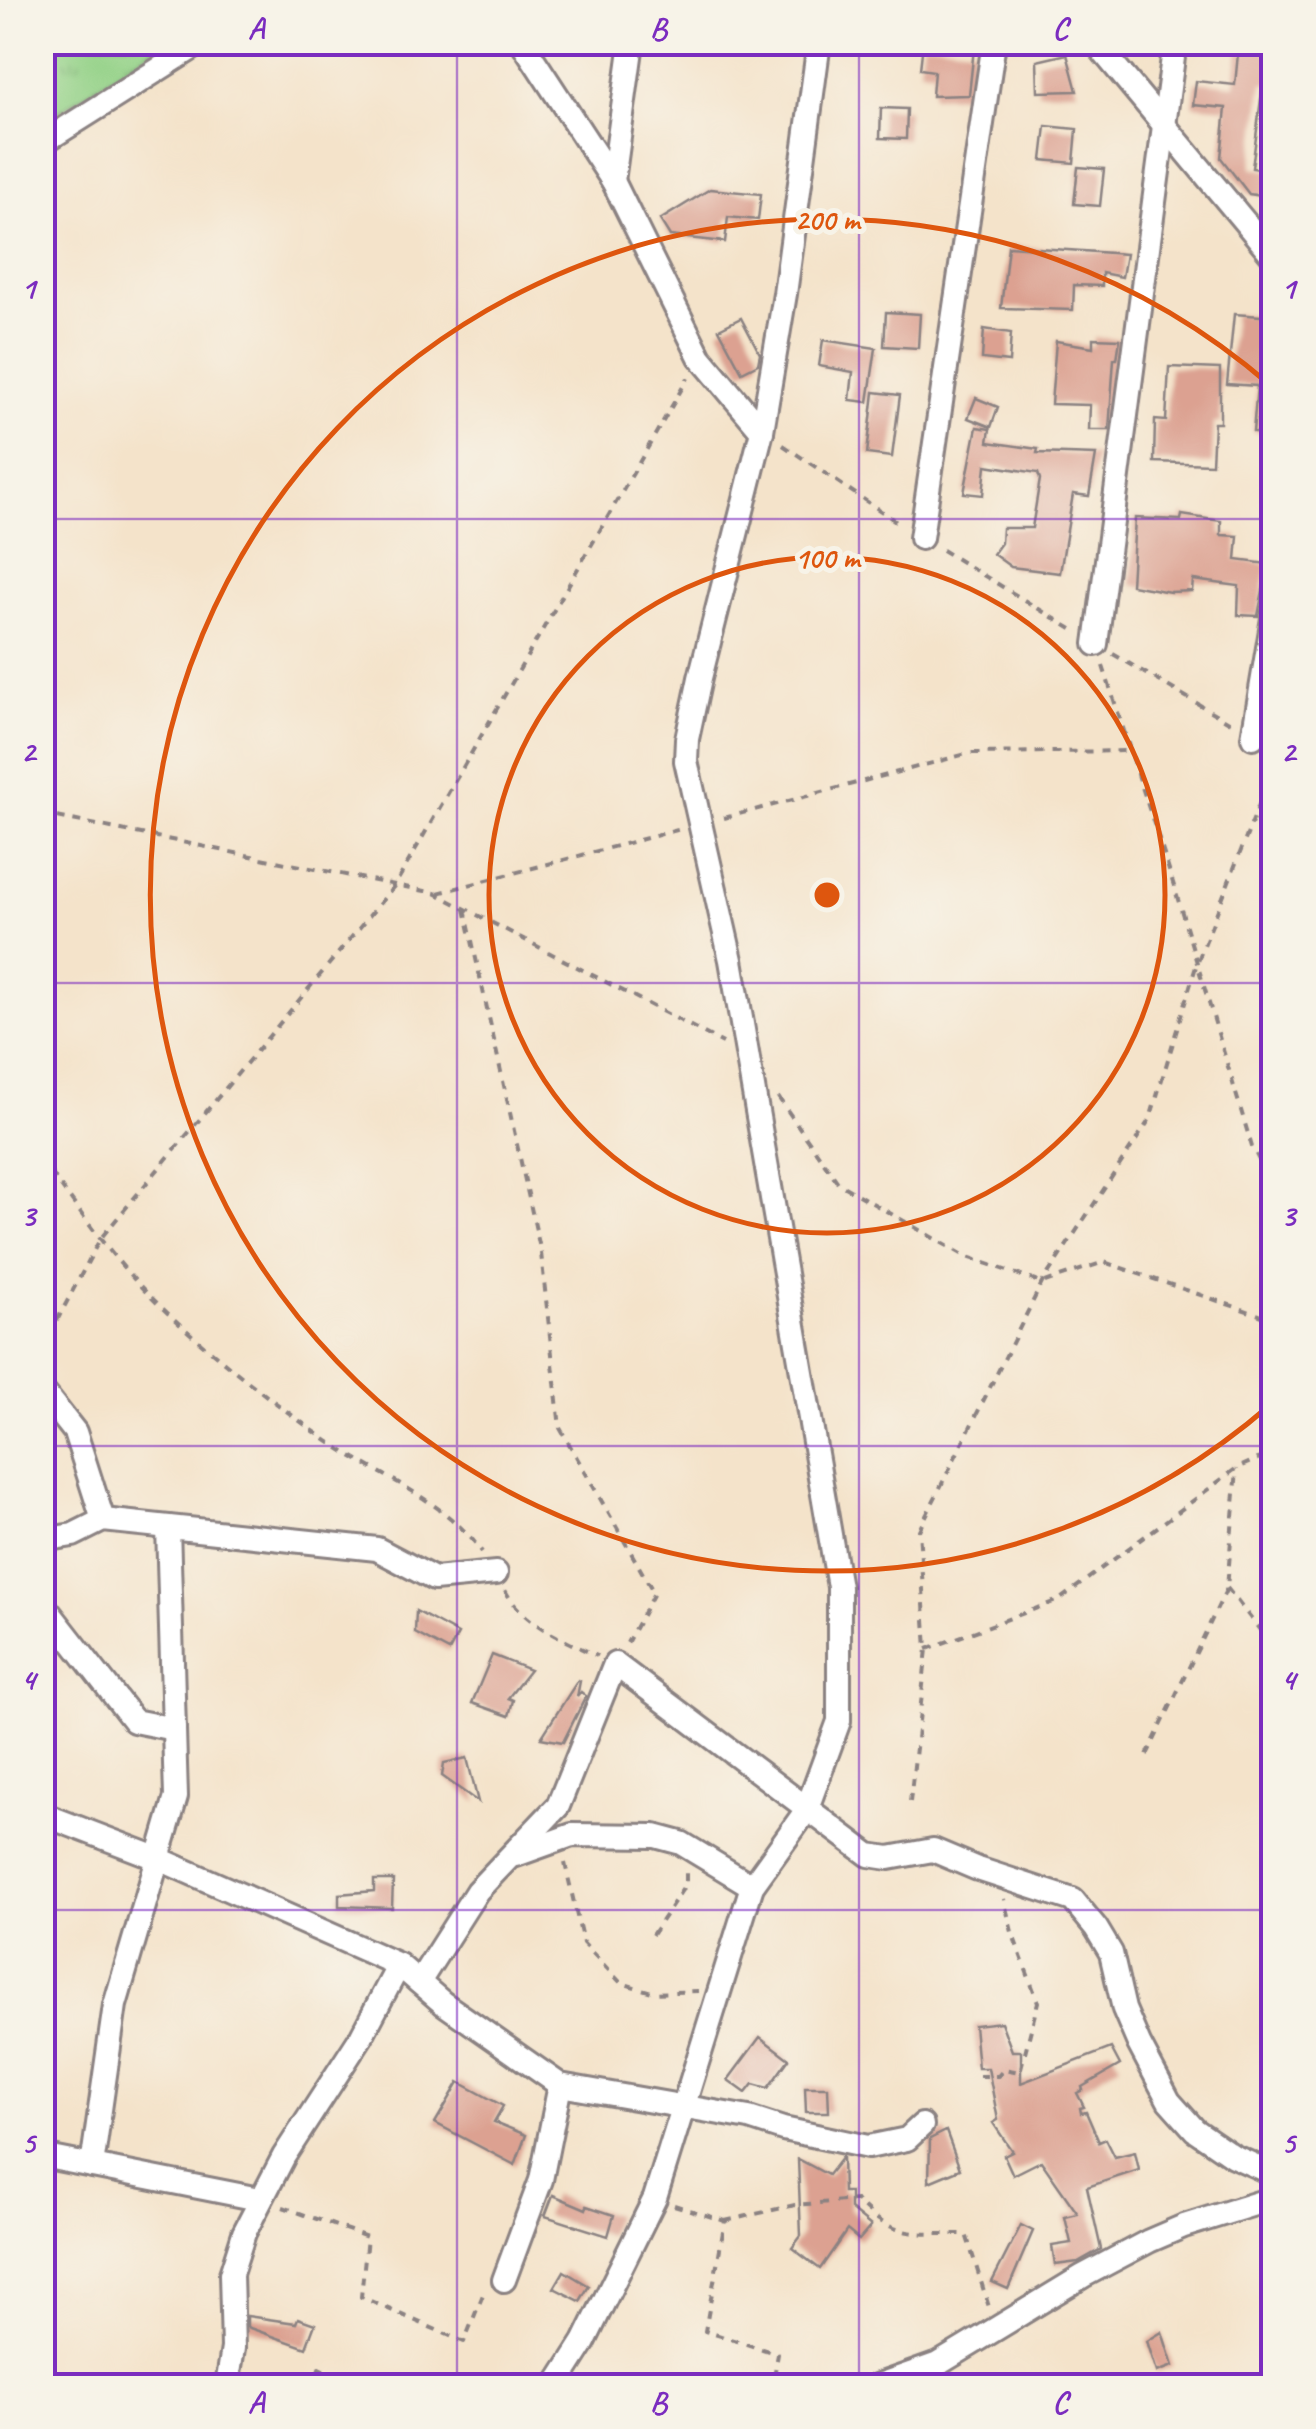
<svg xmlns="http://www.w3.org/2000/svg" width="1316" height="2429" font-family="Caveat,sans-serif">
<style>
.park{fill:url(#park-tufts);stroke:#5b7a62;stroke-width:2.5}
.building{fill:#dca191}
.lines{fill:none;stroke-linecap:round;stroke-linejoin:round}
.street-casing{stroke:#8b8282;stroke-width:28}
.path{stroke:#8b8282;stroke-width:4;stroke-dasharray:8 8;stroke-linecap:butt}
.street{stroke:#fff;stroke-width:22}
.grid{fill:none;stroke:#7b2cbf;stroke-width:2.5;stroke-opacity:0.55}
.ring{fill:none;stroke:#de560e;stroke-width:5}
.centre{fill:#de560e;stroke:#f7f3e8;stroke-width:5}
.ring-label{font-size:30px;text-anchor:middle;font-weight:bold;fill:#de560e;stroke:#f7f3e8;stroke-width:10;stroke-linejoin:round;paint-order:stroke}
.neatline{fill:none;stroke:#7b2cbf;stroke-width:4}
.grid-label{font-size:32px;text-anchor:middle;font-weight:bold;fill:#7b2cbf}
</style>
<defs>
<pattern id="park-tufts" width="24" height="20" patternUnits="userSpaceOnUse" patternTransform="scale(2.5)"><rect width="24" height="20" fill="#94d288"/><path d="M3 7l-1-3M5 7V3M7 7l1-3M15 17l-1-3M17 17v-4M19 17l1-3" fill="none" stroke="#7fb476"/></pattern>
</defs>
<rect width="100%" height="100%" fill="#f7f3e8"/>
<filter id="ink" filterUnits="userSpaceOnUse"><feTurbulence type="fractalNoise" baseFrequency=".01" numOctaves="2"/><feDisplacementMap in="SourceGraphic" scale="20" xChannelSelector="R" yChannelSelector="G"/><feConvolveMatrix kernelMatrix="1 2 1 2 8 2 1 2 1" color-interpolation-filters="sRGB"/></filter>
<filter id="wash" filterUnits="userSpaceOnUse"><feTurbulence type="fractalNoise" baseFrequency=".0048" numOctaves="4" result="noise"/><feDisplacementMap in="SourceGraphic" scale="40" xChannelSelector="R" yChannelSelector="G"/><feGaussianBlur stdDeviation="2.25" result="paint"/><feColorMatrix in="noise" values="0 0 0 0 0 0 0 0 0 0 0 0 0 0 0 0 0 1.4 0 .05"/><feComposite in="paint" operator="in"/></filter>
<g filter="url(#wash)">
<rect width="100%" height="100%" fill="#f4e3ca"/>
<polygon class="park" points="43,42 154,42 157,48 43,123"/>
<g id="blocks">
<g class="building">
<polygon points="923,43 974,48 969,95 932,96 934,71 920,69"/>
<polygon points="1239,43 1268,46 1267,51 1274,51 1274,84 1263,83 1252,168 1273,171 1269,197 1249,194 1221,158 1226,108 1193,105 1196,81 1235,85"/>
<polygon points="1067,54 1077,91 1038,92 1037,61"/>
<polygon points="881,108 907,109 906,139 880,138"/>
<polygon points="1046,126 1077,129 1074,163 1042,160"/>
<polygon points="1078,167 1104,169 1100,206 1074,204"/>
<polygon points="710,189 761,194 758,220 728,217 725,242 670,236 660,220"/>
<polygon points="1008,246 1126,254 1122,277 1102,273 1102,286 1074,285 1073,310 1001,308"/>
<polygon points="886,312 920,314 918,348 884,346"/>
<polygon points="1234,314 1274,317 1270,434 1253,432 1257,386 1227,384"/>
<polygon points="741,318 760,354 758,364 742,372 719,329"/>
<polygon points="984,329 1011,333 1009,362 982,359"/>
<polygon points="1093,338 1120,339 1117,359 1114,359 1109,430 1089,430 1090,405 1051,404 1056,341 1093,347"/>
<polygon points="823,340 876,348 868,402 850,400 853,372 819,366"/>
<polygon points="1169,367 1220,369 1220,423 1214,423 1212,464 1154,462 1155,420 1166,421"/>
<polygon points="874,392 900,395 892,457 867,454"/>
<polygon points="976,398 998,407 991,427 968,418"/>
<polygon points="977,427 990,429 988,442 1038,449 1037,453 1096,455 1089,496 1073,494 1060,573 1011,567 993,554 1001,543 1002,528 1032,528 1040,479 1038,473 986,465 983,495 964,493"/>
<polygon points="1182,515 1221,521 1221,535 1238,536 1236,560 1268,564 1258,616 1238,615 1239,586 1193,580 1192,591 1170,592 1131,585 1135,518 1181,520"/>
<polygon points="416,1611 458,1634 449,1651 415,1633"/>
<polygon points="492,1655 530,1670 508,1698 513,1700 509,1716 472,1703"/>
<polygon points="578,1680 580,1681 577,1697 581,1692 586,1696 563,1742 541,1738"/>
<polygon points="467,1758 478,1802 442,1776 444,1763"/>
<polygon points="374,1880 393,1880 392,1908 339,1906 339,1894 374,1891"/>
<polygon points="1001,2022 1012,2051 1021,2051 1021,2083 1111,2048 1120,2065 1082,2087 1083,2090 1077,2093 1084,2107 1080,2108 1081,2113 1086,2112 1099,2142 1106,2139 1115,2157 1135,2152 1139,2170 1087,2187 1101,2249 1078,2262 1055,2265 1052,2246 1071,2243 1065,2217 1078,2214 1041,2161 1013,2175 1004,2155 1012,2151 993,2123 998,2120 988,2068 978,2068 974,2025"/>
<polygon points="760,2037 789,2059 768,2088 753,2084 746,2093 728,2080"/>
<polygon points="459,2082 503,2106 494,2122 526,2135 515,2165 435,2123"/>
<polygon points="805,2087 828,2087 829,2112 806,2112"/>
<polygon points="946,2131 960,2169 929,2182 930,2139"/>
<polygon points="842,2157 843,2192 850,2192 850,2209 871,2226 859,2240 847,2230 820,2269 792,2248 801,2236 798,2159 828,2175"/>
<polygon points="553,2195 586,2209 587,2206 614,2215 608,2236 545,2216"/>
<polygon points="1021,2225 1033,2231 1008,2289 992,2282"/>
<polygon points="564,2271 589,2286 580,2301 554,2288"/>
<polygon points="247,2316 296,2323 298,2318 315,2324 306,2348 247,2327"/>
<polygon points="1162,2332 1173,2366 1157,2372 1147,2341"/>
</g>
</g>
</g>
<g filter="url(#ink)">
<use href="#blocks" fill-opacity="0" stroke="#8b8282" stroke-width="2.5"/>
<g class="lines">
<g class="street-casing">
<g id="street">
<polyline points="522,42 613,181 700,357 762,431"/>
<polyline points="1095,42 1274,257"/>
<polyline points="42,143 202,42"/>
<polyline points="613,181 632,42"/>
<polyline points="921,538 994,42"/>
<polyline points="1096,644 1175,42"/>
<polyline points="1253,737 1274,612"/>
<polyline points="42,1390 75,1432 103,1520"/>
<polyline points="42,1540 73,1535 103,1520 377,1549 434,1579 496,1573"/>
<polyline points="42,1603 134,1721 174,1729"/>
<polyline points="42,1814 157,1858 399,1965"/>
<polyline points="516,1855 572,1835 655,1836 681,1843 752,1886"/>
<polyline points="419,1982 477,1891 558,1806 615,1664 869,1855 889,1858 933,1850 978,1869 1073,1900 1096,1928 1111,1953 1124,2009 1139,2044 1169,2101 1195,2130 1233,2156 1274,2174"/>
<polyline points="42,2156 259,2199"/>
<polyline points="92,2166 115,2005 176,1797 168,1527"/>
<polyline points="504,2280 541,2180 560,2085"/>
<polyline points="227,2386 233,2348 231,2274 244,2233 284,2156 361,2037 399,1965 443,2003 560,2085 749,2118 783,2129 868,2147 907,2139 922,2125"/>
<polyline points="556,2386 584,2342 655,2198 752,1886 806,1811 839,1721 839,1587 731,960 686,761 687,739 700,678 762,431 785,294 819,42"/>
<polyline points="876,2386 938,2364 1083,2276 1149,2241 1184,2226 1274,2198"/>
</g>
</g>
<g class="path">
<polyline points="783,445 900,524"/>
<polyline points="942,550 1075,631"/>
<polyline points="1113,654 1234,725"/>
<polyline points="1103,666 1174,886 1252,1147 1274,1188"/>
<polyline points="42,814 435,893 723,1043"/>
<polyline points="724,818 970,753 1131,751"/>
<polyline points="438,893 681,829"/>
<polyline points="465,909 541,1253 560,1428 654,1593 627,1643"/>
<polyline points="778,1097 839,1184 965,1256 1042,1283 1104,1262 1274,1320"/>
<path d="M42,1160C75,1205 107,1252 146,1292C194,1341 266,1397 322,1437C375,1475 443,1497 482,1552"/>
<polyline points="42,1349 100,1239 395,885 688,378"/>
<polyline points="1227,1588 1274,1648"/>
<path d="M505,1590C523,1625 563,1639 597,1656"/>
<polyline points="927,1649 1059,1600 1237,1468 1274,1452"/>
<polyline points="1147,1755 1227,1588 1237,1469"/>
<polyline points="910,1802 927,1649 919,1530 1042,1283 1150,1119 1197,963 1274,766"/>
<polyline points="565,1863 583,1943 621,1983 655,1993 698,1991"/>
<polyline points="652,1935 686,1884 686,1873"/>
<polyline points="979,2076 998,2076 1004,2069 1020,2072 1038,2002 1012,1932 1004,1899"/>
<polyline points="674,2205 725,2221 705,2331 778,2354 773,2382 786,2386"/>
<polyline points="283,2207 367,2237 361,2297 464,2342 484,2292"/>
<path d="M725,2221L795,2205L856,2200C894,2240 915,2233 966,2234L989,2307"/>
<polyline points="314,2386 319,2368 357,2386"/>
</g>
<use href="#street" class="street"/>
</g>
</g>
<path class="grid" d="M457,42V2386M859,42V2386M42,519H1274M42,983H1274M42,1446H1274M42,1910H1274"/>
<g class="ring">
<circle cx="827" cy="895" r="338"/>
<path d="M1270 1405A676 676 0 1 1 1270 385"/>
</g>
<circle cx="827" cy="895" r="15" class="centre"/>
<g class="ring-label">
<text x="827" y="230">200 m</text>
<text x="827" y="568">100 m</text>
</g>
<rect width="1316" height="2429" fill="none" stroke="#f7f3e8" stroke-width="110"/>
<rect x="55" y="55" width="1206" height="2319" class="neatline"/>
<g class="grid-label">
<text x="256" y="39">A</text>
<text x="658" y="39">B</text>
<text x="1060" y="39">C</text>
<text x="28" y="298">1</text>
<text x="1288" y="298">1</text>
<text x="28" y="762">2</text>
<text x="1288" y="762">2</text>
<text x="28" y="1226">3</text>
<text x="1288" y="1226">3</text>
<text x="28" y="1690">4</text>
<text x="1288" y="1690">4</text>
<text x="28" y="2153">5</text>
<text x="1288" y="2153">5</text>
<text x="256" y="2413">A</text>
<text x="658" y="2413">B</text>
<text x="1060" y="2413">C</text>
</g>
</svg>
